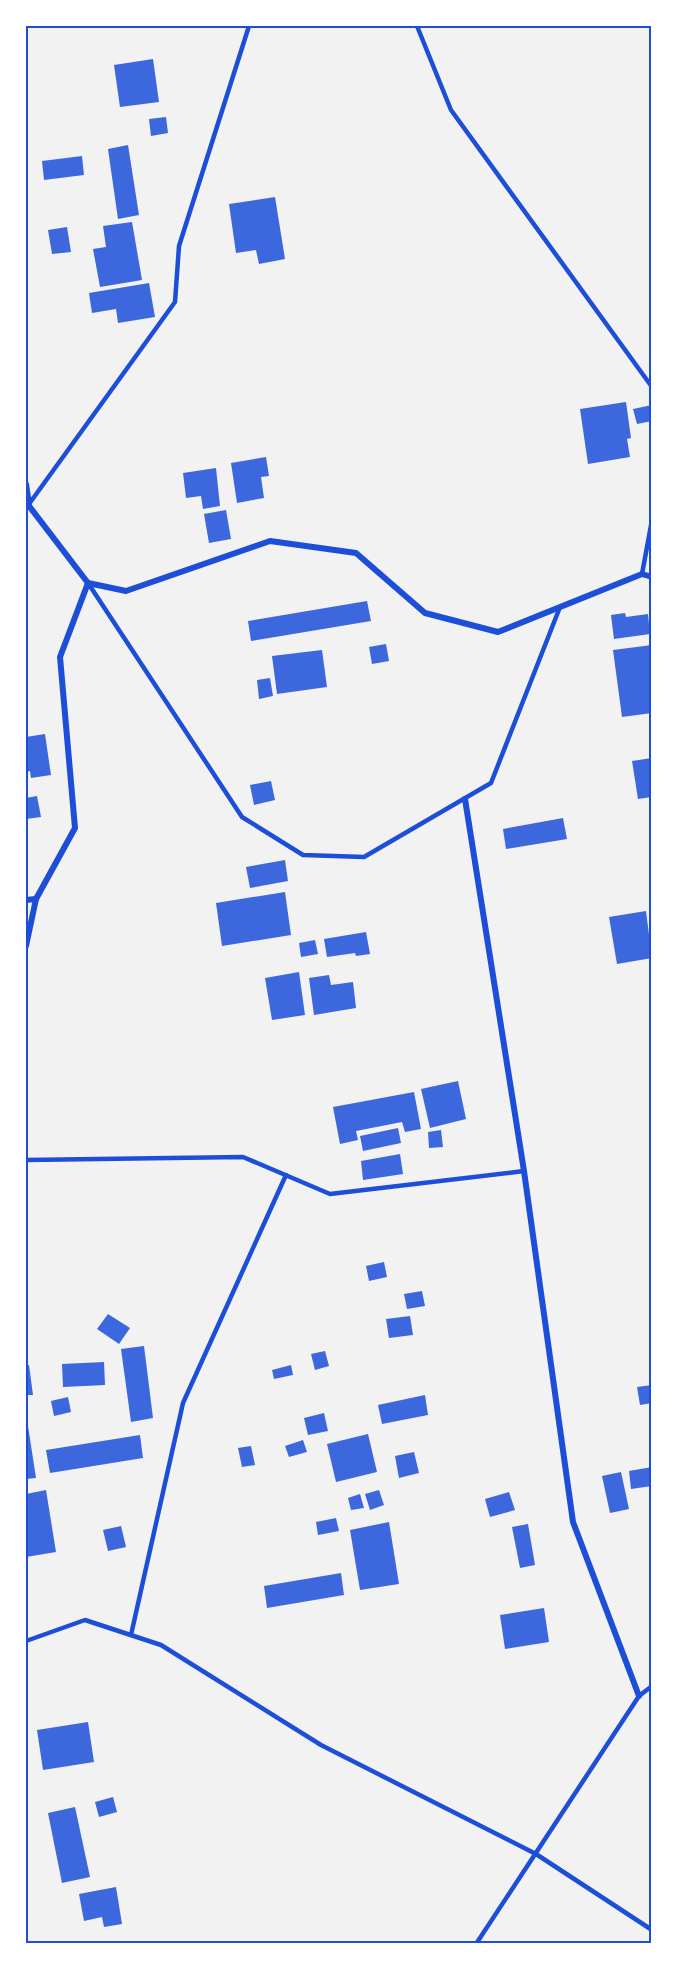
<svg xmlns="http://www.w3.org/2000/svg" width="677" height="1969" font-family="'Noto Sans',sans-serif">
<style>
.building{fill:#3d67dc}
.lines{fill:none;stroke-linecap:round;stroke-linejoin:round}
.service{stroke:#1d4ed8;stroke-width:4.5}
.minor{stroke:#1d4ed8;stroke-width:6}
.neatline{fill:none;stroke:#1d4ed8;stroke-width:2}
</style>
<rect width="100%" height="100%" fill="#f2f2f2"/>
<g class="building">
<polygon points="153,59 159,102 120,107 114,65"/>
<polygon points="166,117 168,133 151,136 149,119"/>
<polygon points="128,145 139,215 118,219 108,149"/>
<polygon points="82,156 84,175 44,180 42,161"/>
<polygon points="275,197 285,259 259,264 256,250 236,253 229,204"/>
<polygon points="132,222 142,280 100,287 93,249 106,247 103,226"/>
<polygon points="67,227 71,252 52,254 48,230"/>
<polygon points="149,283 155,317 118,323 116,309 92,313 89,293"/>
<polygon points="626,402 631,438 627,439 630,457 588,464 580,409"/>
<polygon points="652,405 652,421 637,424 633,409"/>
<polygon points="266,457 269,476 261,477 264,498 237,503 231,463"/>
<polygon points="216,468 220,506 203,509 201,496 186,498 183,473"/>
<polygon points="226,510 231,539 209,543 204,514"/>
<polygon points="367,601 371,621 251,641 248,621"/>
<polygon points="625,613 626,617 648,614 650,634 614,639 611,615"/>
<polygon points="386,644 389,661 372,664 369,647"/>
<polygon points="652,645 652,713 622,717 613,650"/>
<polygon points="322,650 327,687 277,694 272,656"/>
<polygon points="270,678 273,696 259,699 257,680"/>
<polygon points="45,734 51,775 31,778 30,771 26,772 26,737"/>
<polygon points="652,758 652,797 638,799 632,761"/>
<polygon points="271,781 275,800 254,805 250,785"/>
<polygon points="37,796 41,817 26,819 26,798"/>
<polygon points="563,818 567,839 506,849 503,829"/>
<polygon points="285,860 288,881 250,888 246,867"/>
<polygon points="285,892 291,935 222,946 216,903"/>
<polygon points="646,911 652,958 617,964 609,917"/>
<polygon points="366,932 370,954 356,956 355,953 327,957 324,939"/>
<polygon points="315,940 318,954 301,957 299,943"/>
<polygon points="299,972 305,1015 272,1020 265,978"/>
<polygon points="329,975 331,985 353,982 356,1008 314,1015 309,978"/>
<polygon points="458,1081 466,1119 430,1128 421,1089"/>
<polygon points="414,1092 421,1129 405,1132 402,1122 356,1131 358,1140 340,1144 333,1107"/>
<polygon points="398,1128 401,1143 363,1151 360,1136"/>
<polygon points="441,1130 443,1147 429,1148 428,1132"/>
<polygon points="400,1154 403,1174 363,1180 361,1161"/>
<polygon points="384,1262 387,1277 369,1281 366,1266"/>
<polygon points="422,1291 425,1306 407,1309 404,1294"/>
<polygon points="108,1314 130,1328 119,1344 97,1329"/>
<polygon points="410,1316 413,1335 389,1338 386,1319"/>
<polygon points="144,1346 153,1418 131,1422 121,1349"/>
<polygon points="325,1351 329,1366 315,1370 311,1354"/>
<polygon points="104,1362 105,1385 63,1387 62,1364"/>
<polygon points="29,1365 33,1395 26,1395 26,1366"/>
<polygon points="291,1365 293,1375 274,1379 272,1370"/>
<polygon points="652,1385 652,1403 640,1405 637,1387"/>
<polygon points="425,1395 428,1415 382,1424 378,1405"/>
<polygon points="68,1397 71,1412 54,1416 51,1401"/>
<polygon points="26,1413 36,1478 26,1479"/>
<polygon points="324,1413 328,1431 308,1435 304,1418"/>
<polygon points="368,1434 377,1472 336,1482 327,1444"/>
<polygon points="140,1435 143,1458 50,1473 46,1450"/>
<polygon points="303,1440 307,1452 289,1457 285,1446"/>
<polygon points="251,1446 255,1465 242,1467 238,1448"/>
<polygon points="414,1452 419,1473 399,1478 395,1456"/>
<polygon points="652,1467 652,1486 631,1489 629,1471"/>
<polygon points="621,1472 629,1509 610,1513 602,1476"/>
<polygon points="46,1490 56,1552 26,1557 26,1494"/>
<polygon points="379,1490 384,1505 370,1510 365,1494"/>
<polygon points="509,1492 515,1510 490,1517 485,1499"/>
<polygon points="360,1494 364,1508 351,1510 348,1498"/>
<polygon points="336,1518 339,1531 318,1535 316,1522"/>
<polygon points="389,1522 399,1584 360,1590 350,1530"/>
<polygon points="528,1524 535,1565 520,1568 512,1527"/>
<polygon points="121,1526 126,1547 108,1551 103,1530"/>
<polygon points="341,1573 344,1595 267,1608 264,1586"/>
<polygon points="544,1608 549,1642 505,1649 500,1615"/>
<polygon points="88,1722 94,1762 43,1770 37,1730"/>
<polygon points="113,1797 117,1812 99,1817 95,1802"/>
<polygon points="75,1807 90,1877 62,1883 48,1813"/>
<polygon points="116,1887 122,1924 104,1927 102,1917 84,1921 79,1894"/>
</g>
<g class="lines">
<g class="service">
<polyline points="417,26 451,110 652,387"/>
<polyline points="29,504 175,302 179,246 249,26"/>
<polyline points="642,574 652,520"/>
<polyline points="88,583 242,817 303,855 364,857 491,783 560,607"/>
<polyline points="26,1160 243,1157 330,1194 524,1171"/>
<polyline points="131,1635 183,1403 286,1175"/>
<polyline points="26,1641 85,1620 161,1645 321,1745 536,1854 652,1930"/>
<polyline points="476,1944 639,1696 652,1686"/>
</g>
<g class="minor">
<polyline points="26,484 29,504"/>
<polyline points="26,502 88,583 126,591 270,541 356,553 425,613 498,632 642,574 652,577"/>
<polyline points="465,799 524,1171 573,1522 639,1696"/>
<polyline points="26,900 36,899"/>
<polyline points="26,946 36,899 75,828 60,657 88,583"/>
</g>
</g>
<rect width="677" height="1969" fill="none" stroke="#ffffff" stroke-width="54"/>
<rect x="27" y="27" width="623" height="1915" class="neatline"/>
</svg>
